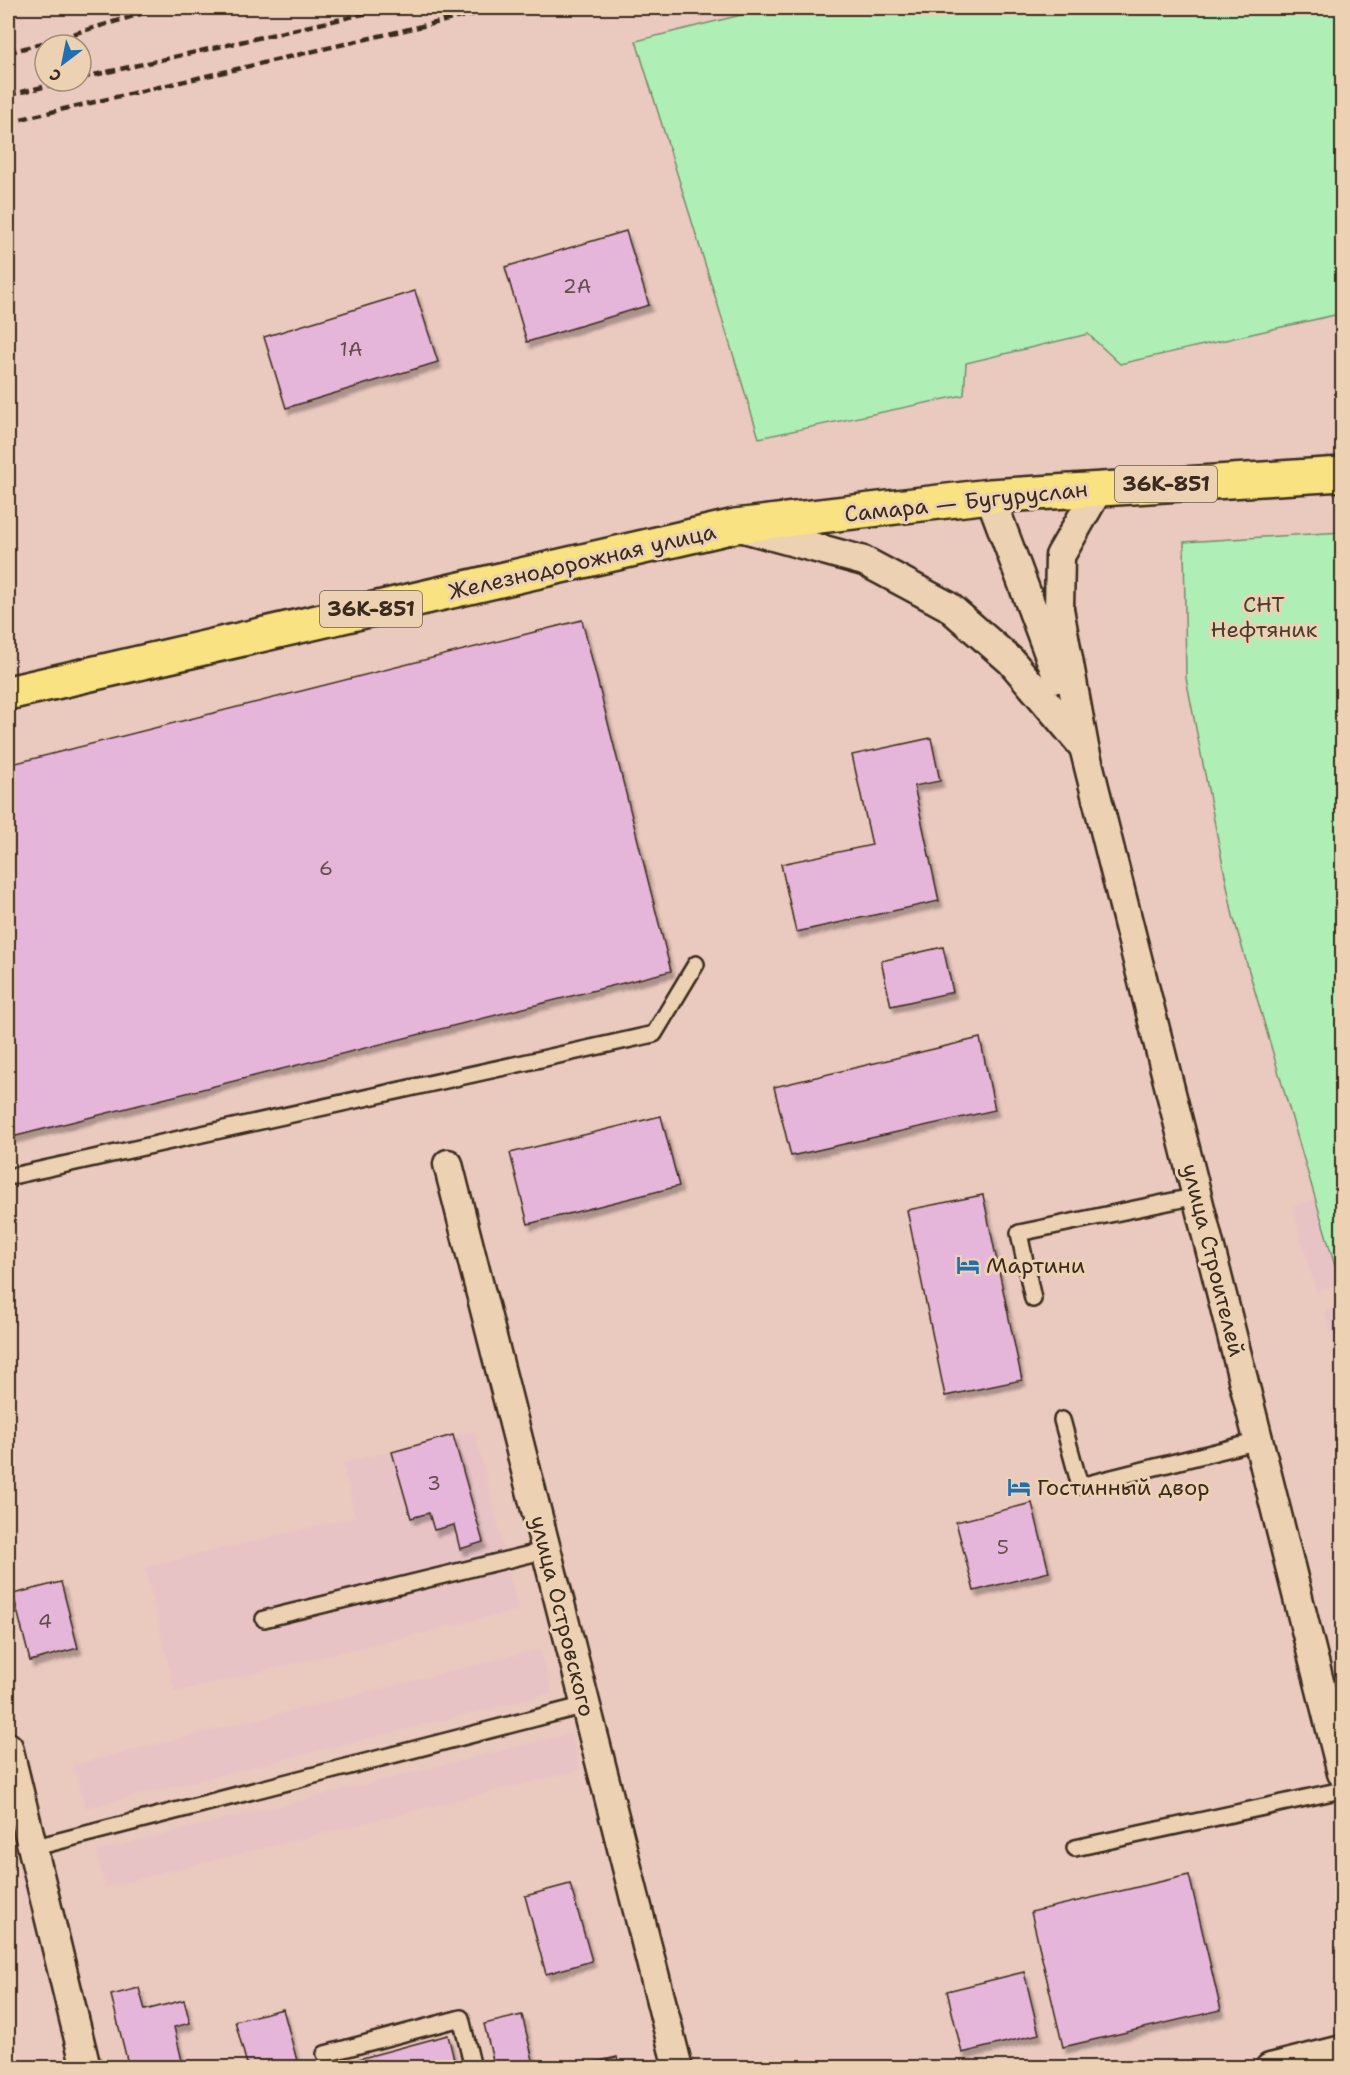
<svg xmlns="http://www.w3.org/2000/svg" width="1350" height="2075" font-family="'Shantell Sans',sans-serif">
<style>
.built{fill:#e8c3c6}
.green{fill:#afeeb5;stroke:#758c6a;stroke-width:1.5}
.building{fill:#e5b6d9;stroke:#3b2a1e;stroke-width:1.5;filter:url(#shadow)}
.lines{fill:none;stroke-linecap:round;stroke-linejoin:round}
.lane-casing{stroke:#3b2a1e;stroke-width:20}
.street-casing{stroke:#3b2a1e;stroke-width:33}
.primary-casing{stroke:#3b2a1e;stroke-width:38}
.lane{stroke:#ecd1b3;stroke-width:15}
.street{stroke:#ecd1b3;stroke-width:28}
.primary{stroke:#f8e281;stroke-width:33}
.rail{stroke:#3b2a1e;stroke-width:4.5;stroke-dasharray:9 4.5;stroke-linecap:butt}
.labels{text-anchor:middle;stroke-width:6;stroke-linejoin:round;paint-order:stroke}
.number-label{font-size:20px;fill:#664d4d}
.shield{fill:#ecd1b3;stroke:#705c4b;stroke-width:1.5}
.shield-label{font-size:21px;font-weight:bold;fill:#3b2a1e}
.street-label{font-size:22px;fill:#3b2a1e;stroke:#ecd1b3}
.park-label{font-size:22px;fill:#473e2d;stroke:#ecd1b3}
.poi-label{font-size:22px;fill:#3b2a1e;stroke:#ecd1b3;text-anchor:start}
</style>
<defs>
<filter id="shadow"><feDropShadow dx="3.5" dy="6" stdDeviation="1.5" flood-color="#0004"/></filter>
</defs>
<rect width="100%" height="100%" fill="#eac9be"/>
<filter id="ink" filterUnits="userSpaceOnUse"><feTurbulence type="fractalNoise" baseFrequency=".0167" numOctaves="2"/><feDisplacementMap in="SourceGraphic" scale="12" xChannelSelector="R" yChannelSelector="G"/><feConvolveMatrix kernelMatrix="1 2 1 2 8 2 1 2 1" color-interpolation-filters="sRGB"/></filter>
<g filter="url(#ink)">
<g class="built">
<polygon points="1324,1197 1342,1284 1316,1291 1292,1206"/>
<polygon points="1342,1305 1342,1375 1325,1310"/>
<polygon points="475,1431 518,1610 175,1692 145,1567 355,1517 343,1463"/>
<polygon points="540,1649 552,1693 86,1808 73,1765"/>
<polygon points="571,1733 580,1770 105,1887 97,1851"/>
</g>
<g class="green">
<polygon points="769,8 1342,8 1342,309 1339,314 1120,364 1088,334 966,363 964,395 759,438 636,41"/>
<polygon points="1342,532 1342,1290 1233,916 1186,678 1184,542"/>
</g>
<g class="building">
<polygon points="626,231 649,305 527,342 505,267"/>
<polygon points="415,291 438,362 286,408 264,337"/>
<polygon points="582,620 671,971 8,1138 8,765"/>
<polygon points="931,738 940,781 914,786 939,901 796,932 781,864 872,845 852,755"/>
<polygon points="943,947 953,992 891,1006 881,961"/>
<polygon points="980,1038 995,1110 791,1156 774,1087"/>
<polygon points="661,1116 679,1186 528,1224 510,1153"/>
<polygon points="983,1195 1022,1380 945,1396 907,1210"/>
<polygon points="453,1435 483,1542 460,1549 454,1525 434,1530 429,1513 411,1518 392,1452"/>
<polygon points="1032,1503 1049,1572 974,1591 956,1522"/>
<polygon points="61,1582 78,1648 30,1661 13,1594"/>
<polygon points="1189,1875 1221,2010 1063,2047 1031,1912"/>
<polygon points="570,1884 592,1961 546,1974 525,1896"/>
<polygon points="1024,1972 1039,2034 962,2053 947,1991"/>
<polygon points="139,1988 145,2010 184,2000 190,2023 174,2027 183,2065 173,2068 129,2068 111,1995"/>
<polygon points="283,2009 299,2068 248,2068 235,2021"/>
<polygon points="522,2015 535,2068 495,2068 484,2024"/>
<polygon points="448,2035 456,2068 325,2068"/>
<polygon points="617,2057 620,2068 586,2068 586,2064"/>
</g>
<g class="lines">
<g class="lane-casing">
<g id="lane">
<polyline points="8,1177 654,1034 696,964"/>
<polyline points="1033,1299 1019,1233 1197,1196"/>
<polyline points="1062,1420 1080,1486 1259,1441"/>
<polyline points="264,1619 547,1550"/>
<polyline points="32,1848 586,1705"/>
<polyline points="1075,1848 1342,1790"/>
<polyline points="325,2054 461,2018 473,2068"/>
</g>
</g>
<g class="street-casing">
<g id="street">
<polyline points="1099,488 1060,556 1059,609 1084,747 1342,1773"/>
<polyline points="990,496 1058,678"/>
<polyline points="740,527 864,561 948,606 1011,661 1083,746"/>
<polyline points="448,1164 678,2068"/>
<polyline points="8,1747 86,2068"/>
<polyline points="1270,2068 1342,2050"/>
</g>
</g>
<g class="primary-casing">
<polyline id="primary" points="8,693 735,526 990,496 1342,474"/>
</g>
<use href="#lane" class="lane"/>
<use href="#street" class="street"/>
<use href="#primary" class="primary"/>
<g class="rail">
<polyline points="8,14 22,8"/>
<polyline points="8,53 161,8"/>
<polyline points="81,78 390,8"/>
<polyline points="8,95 69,81"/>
<polyline points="8,122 500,8"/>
</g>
</g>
</g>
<defs>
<g id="hotel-bare" transform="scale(1.8)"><path d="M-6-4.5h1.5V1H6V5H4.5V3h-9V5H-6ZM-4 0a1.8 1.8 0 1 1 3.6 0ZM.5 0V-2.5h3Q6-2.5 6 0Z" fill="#1f6fb2" stroke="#ecd1b3" stroke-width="2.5" paint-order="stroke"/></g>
</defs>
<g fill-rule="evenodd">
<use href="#hotel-bare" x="968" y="1265"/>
<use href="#hotel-bare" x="1019" y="1487"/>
</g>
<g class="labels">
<g class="number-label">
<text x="577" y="293">2А</text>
<text x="351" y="356">1А</text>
<text x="326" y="875">6</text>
<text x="434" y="1490">3</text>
<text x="1003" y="1554">5</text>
<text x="45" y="1628">4</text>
</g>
<g class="shield">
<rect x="1115" y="466" width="102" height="36" rx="4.5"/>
<rect x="320" y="591" width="102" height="36" rx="4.5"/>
</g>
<g class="shield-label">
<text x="1166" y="491">36К-851</text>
<text x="371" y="616">36К-851</text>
</g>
<g class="street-label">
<text transform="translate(966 501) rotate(-6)" y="8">Самара — Бугуруслан</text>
<text transform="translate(582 561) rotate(-13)" y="8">Железнодорожная улица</text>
<text transform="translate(1214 1260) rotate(76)" y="8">улица Строителей</text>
<text transform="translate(563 1616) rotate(76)" y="8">улица Островского</text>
</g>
<g class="park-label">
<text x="1264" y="612">СНТ<tspan x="1264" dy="25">Нефтяник</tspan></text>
</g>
<g class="poi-label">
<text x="986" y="1273">Мартини</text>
<text x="1037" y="1495">Гостинный двор</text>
</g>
</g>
<rect width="1350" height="2075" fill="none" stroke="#ecd1b3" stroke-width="30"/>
<rect x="15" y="15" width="1320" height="2045" fill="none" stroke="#3b2a1e" stroke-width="2" filter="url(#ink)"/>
<g transform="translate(63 63) rotate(212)"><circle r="28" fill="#ecd1b3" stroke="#a58e77" stroke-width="1.5"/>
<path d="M0-4.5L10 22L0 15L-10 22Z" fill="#1f6fb2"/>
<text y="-9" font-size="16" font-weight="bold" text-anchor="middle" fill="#3b2a1e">С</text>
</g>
</svg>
